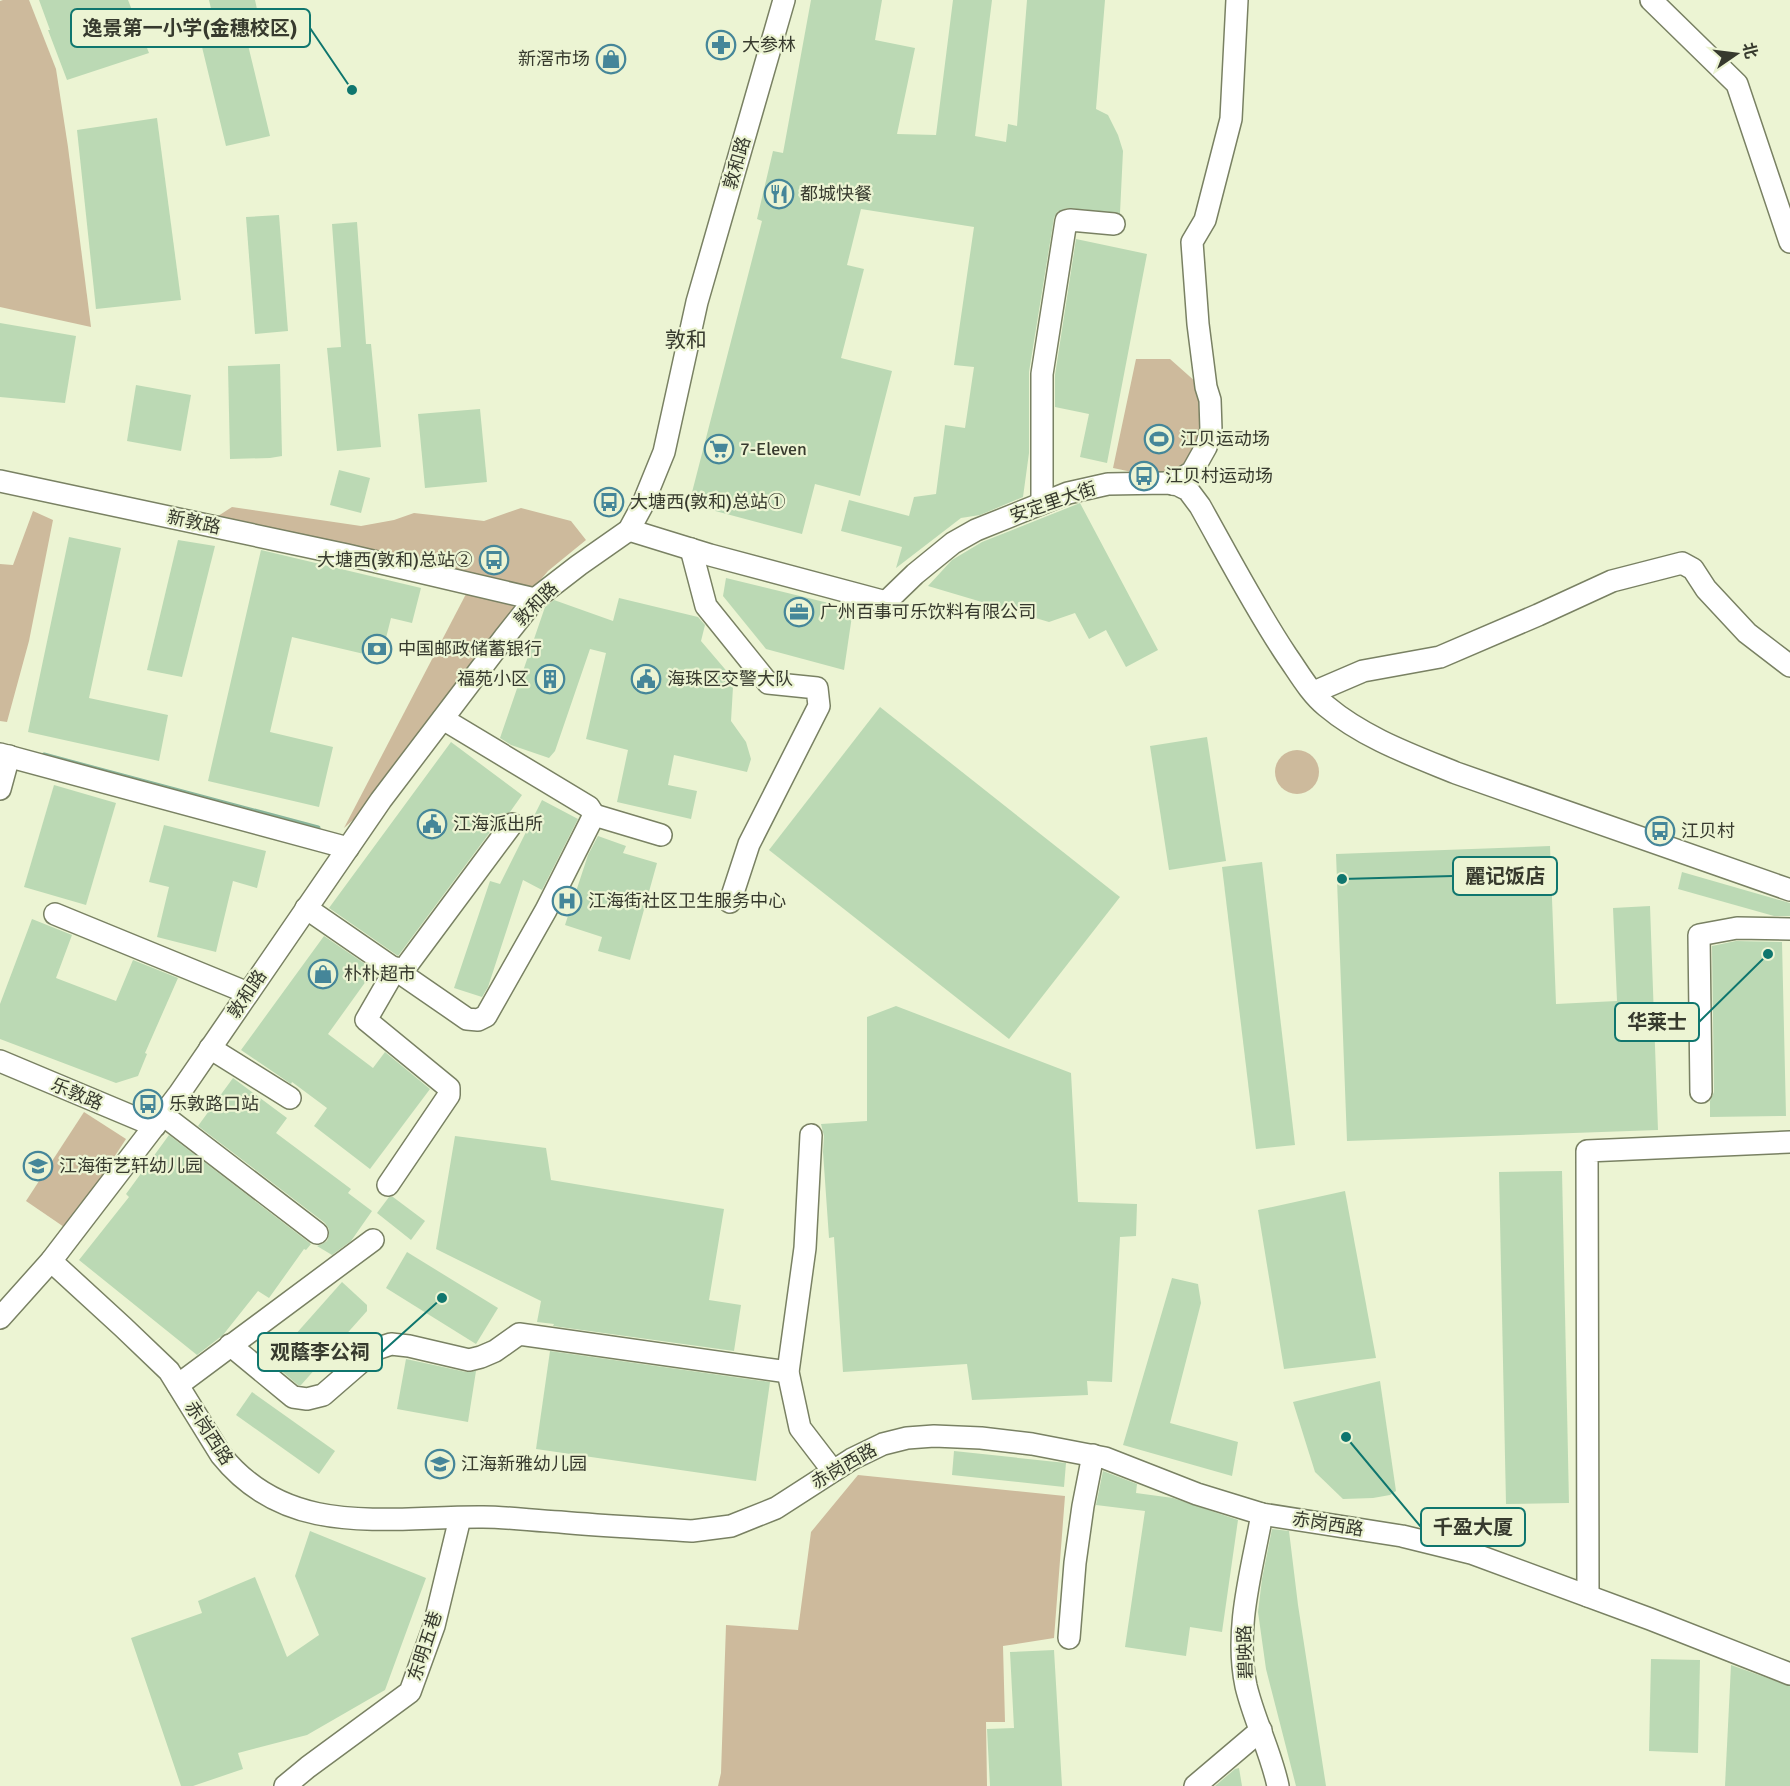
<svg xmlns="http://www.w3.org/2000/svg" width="1790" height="1786" font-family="Signika,'Noto Sans SC',sans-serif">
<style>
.green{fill:#cdba9c}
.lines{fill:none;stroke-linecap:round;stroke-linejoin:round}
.stream{stroke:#8ab69c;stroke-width:5}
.building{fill:#bbd9b4}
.minor-casing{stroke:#798163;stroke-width:24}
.minor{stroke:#fff;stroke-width:21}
.labels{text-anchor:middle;stroke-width:4.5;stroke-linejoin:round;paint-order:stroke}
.poi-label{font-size:18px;fill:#373a2e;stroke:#ecf4d3;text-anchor:start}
.street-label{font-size:18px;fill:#373a2e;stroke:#ecf4d3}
.quarter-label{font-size:21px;fill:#373a2e;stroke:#ecf4d3}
.leader{fill:none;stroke:#0f766e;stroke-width:2}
.callout-dot{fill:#0f766e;stroke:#ecf4d3;stroke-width:2}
.callout{fill:#ecf4d3;stroke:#0f766e;stroke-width:2}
.callout-label{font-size:20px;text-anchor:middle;font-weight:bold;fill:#373a2e}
</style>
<rect width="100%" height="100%" fill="#ecf4d3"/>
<g class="green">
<polygon points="3,0 29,0 56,69 68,147 91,327 0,307 0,1"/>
<path d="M1136,359H1170L1197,383L1203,412L1192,465C1164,482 1143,474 1113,468Z"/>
<polygon points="232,507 361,526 394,520 414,513 484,521 521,508 571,521 586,540 548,571 532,590 490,577 215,518"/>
<polygon points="33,511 53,520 29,641 7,722 0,721 0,564 13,565"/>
<polygon points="466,594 512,601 515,611 374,801 344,828"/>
<circle cx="1297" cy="772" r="22"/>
<polygon points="84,1112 126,1139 67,1229 26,1201"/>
<polygon points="858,1475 1065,1496 1054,1638 1003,1646 1005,1722 986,1722 987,1786 718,1786 721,1773 726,1625 798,1630 811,1532"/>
</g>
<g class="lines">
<polyline class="stream" points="44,755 318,828"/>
</g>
<g class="building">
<polygon points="39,0 128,0 149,53 67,80 48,30 50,30"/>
<polygon points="209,0 255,0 264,41 248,45 270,136 226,146 202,47 219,43"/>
<polygon points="811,0 882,0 875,40 915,48 897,134 936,135 953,0 992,0 975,136 1006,142 1008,124 1017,126 1027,0 1105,0 1096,109 1108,115 1118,135 1123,151 1120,213 1067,208 1057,212 1054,218 1029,372 1029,453 1023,497 980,515 961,518 896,568 902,547 841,531 849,500 909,516 914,497 936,494 945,425 965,428 974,367 954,365 974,227 861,209 847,265 864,269 841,358 892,371 860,496 815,484 802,534 689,504 762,221 757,219 773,151 783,153"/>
<polygon points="157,118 181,300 96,309 77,130"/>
<polygon points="279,215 288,331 255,334 246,217"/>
<polygon points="357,222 366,344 371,344 381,447 337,451 327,348 341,347 332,224"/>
<polygon points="1076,239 1147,254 1107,463 1080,457 1089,414 1055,407 1055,375"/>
<polygon points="0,323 76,336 65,403 0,397"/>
<polygon points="280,364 282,456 270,458 230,459 228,366"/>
<polygon points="136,385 191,395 181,451 127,441"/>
<polygon points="480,409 487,482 425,488 418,414"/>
<polygon points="339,470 370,478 361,513 330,505"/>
<polygon points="1080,503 1158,650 1126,667 1106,630 1089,639 1075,613 1049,622 928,586 952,560 982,542"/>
<polygon points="69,537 121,548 89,698 168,715 159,761 28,732"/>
<polygon points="178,540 215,546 182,677 147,670"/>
<polygon points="261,550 421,588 412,623 391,618 381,658 292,637 270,732 333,747 319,807 208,781"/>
<polygon points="726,578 853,609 844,670 766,649 723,596"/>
<polygon points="619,598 698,617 705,625 701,641 730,675 733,687 731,721 746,742 751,759 747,772 674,755 668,785 697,791 691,819 617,802 628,750 586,739 606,653 590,649 555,751 549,758 511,745 500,738 545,607 554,600 613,621"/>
<polygon points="880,707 1120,897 1009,1039 769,850"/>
<polygon points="1207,737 1226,861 1169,870 1150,746"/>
<polygon points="451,742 522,795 510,812 502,816 398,956 329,908"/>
<polygon points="54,785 116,803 86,905 24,887"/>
<polygon points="542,800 578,819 542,890 523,880 488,987 482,997 454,988 490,881 500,884"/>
<polygon points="164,825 266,851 257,888 233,881 216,952 157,937 169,887 149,882"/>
<polygon points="598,836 626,846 623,853 657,863 630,960 598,951 602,937 565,925 588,855"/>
<polygon points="1550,846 1556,1004 1617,1001 1613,908 1650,906 1658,1130 1347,1141 1336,854"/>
<polygon points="1262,862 1295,1145 1256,1149 1222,867"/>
<polygon points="1682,872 1790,903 1790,916 1774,916 1678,889"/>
<polygon points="32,919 72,935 56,978 116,1001 133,960 178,978 145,1053 147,1054 138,1076 116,1083 0,1039 0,1004"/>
<polygon points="324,936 374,970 328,1034 373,1068 385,1052 430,1089 370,1169 314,1126 327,1108 292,1082 291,1084 241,1050"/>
<polygon points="1736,941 1782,942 1786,1116 1710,1117 1710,1101 1714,1092 1712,946"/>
<polygon points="896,1006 1071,1073 1078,1202 1137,1204 1136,1236 1120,1237 1112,1382 1087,1381 1088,1395 972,1400 967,1364 843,1372 834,1237 829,1238 823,1152 824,1136 821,1124 867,1121 867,1017"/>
<polygon points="233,1078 287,1118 276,1133 351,1189 348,1193 372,1211 351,1241 332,1255 317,1246 322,1244 327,1241 329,1235 329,1229 325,1223 198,1126"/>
<polygon points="169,1135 311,1244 306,1250 304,1249 269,1298 258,1291 223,1335 197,1355 79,1260 129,1197 126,1194"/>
<polygon points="455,1136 546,1148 551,1180 724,1209 709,1300 741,1305 734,1351 553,1326 554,1324 537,1322 541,1301 436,1249"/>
<polygon points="1562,1171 1569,1503 1506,1504 1499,1172"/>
<polygon points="1345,1191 1376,1358 1284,1369 1258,1210"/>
<polygon points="389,1197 393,1197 425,1221 411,1240 377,1213"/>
<polygon points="407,1252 498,1308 476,1344 386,1288"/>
<polygon points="1172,1278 1198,1284 1201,1303 1170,1423 1238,1442 1232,1476 1123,1445"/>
<polygon points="342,1282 367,1305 367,1311 301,1385 298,1385 271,1362"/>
<polygon points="550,1351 770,1382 756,1481 536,1449"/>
<polygon points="406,1359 466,1372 476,1371 468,1422 397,1409"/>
<polygon points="1380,1381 1396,1491 1390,1495 1373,1498 1343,1499 1315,1472 1293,1402"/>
<polygon points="252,1392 335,1451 319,1474 236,1415"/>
<polygon points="954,1451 1066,1463 1064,1487 952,1475"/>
<polygon points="1103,1471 1137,1484 1136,1493 1173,1498 1238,1520 1222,1632 1190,1627 1186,1656 1125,1647 1145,1511 1096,1505"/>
<polygon points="1272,1529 1289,1531 1298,1605 1326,1786 1296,1786 1266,1669 1258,1612 1262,1579"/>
<polygon points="310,1531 426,1578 385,1690 307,1735 238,1753 243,1769 193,1786 181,1786 131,1638 202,1613 198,1601 255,1577 287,1657 319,1635 295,1576"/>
<polygon points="1054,1650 1062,1786 990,1786 987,1729 1014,1728 1010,1652"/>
<polygon points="1651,1659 1700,1660 1698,1753 1649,1751"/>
<polygon points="1731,1665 1790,1686 1790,1786 1725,1786"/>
<polygon points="1239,1768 1242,1786 1215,1786 1235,1769"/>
</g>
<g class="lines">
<g class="minor-casing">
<g id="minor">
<polyline points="1651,0 1737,84 1790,242"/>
<polyline points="0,481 347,555 535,599"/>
<polyline points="1173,484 1192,472 1206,447 1211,430 1210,400 1206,387 1198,324 1192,242 1205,220 1231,119 1237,0"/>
<polyline points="1042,503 1042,374 1066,221 1070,220 1114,224"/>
<path d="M629,530L710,555L886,602L915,574L953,543L976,530L1068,493L1108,484L1167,483L1178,485L1188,490L1200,506C1228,556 1255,608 1287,656C1299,673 1310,693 1326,706C1364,738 1412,755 1456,773L1790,890"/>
<polyline points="691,549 706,606 768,683 817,688 819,706 749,844 730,902"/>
<polyline points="1314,692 1363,671 1440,657 1538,615 1612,581 1682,563 1693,569 1706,589 1747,633 1790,666"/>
<polyline points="0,754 348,848"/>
<polyline points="0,789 9,756"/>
<polyline points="594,815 661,835"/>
<polyline points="306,908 467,1019 478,1020 486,1016 546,910 594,815 589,807 443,719"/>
<polyline points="55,914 248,993"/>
<polyline points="402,972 512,824"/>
<polyline points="210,1048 290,1098"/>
<polyline points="0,1061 155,1126"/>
<polyline points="1701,1092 1699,935 1737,928 1790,929"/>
<polyline points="163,1115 317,1233"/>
<polyline points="811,1135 805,1248 788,1372 800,1428 833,1471"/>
<polyline points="388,1185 449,1095 449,1088 366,1020 396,968"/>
<path d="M51,1261L123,1327L169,1371L221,1455C289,1540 389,1516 483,1517C509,1517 535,1521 560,1522C604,1526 648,1528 692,1531L731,1526L776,1508L852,1459L883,1444L907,1438L934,1436L981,1438L1032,1444L1105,1458L1197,1494L1262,1514L1402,1536L1471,1553L1650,1619L1790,1674"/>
<polyline points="0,1318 51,1261 179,1094 381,800 504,638 535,599 579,565 629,530 642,506 664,452 697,302 784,0"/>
<polyline points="230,1345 293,1397 307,1399 323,1395 376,1349 391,1344 409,1346 469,1360 481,1357 495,1351 519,1334 788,1372"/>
<polyline points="178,1385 373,1240"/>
<path d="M1262,1514C1252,1570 1234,1629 1246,1686C1254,1720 1271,1752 1278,1786"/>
<polyline points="1588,1596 1587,1151 1790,1142"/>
<polyline points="1069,1638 1075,1563 1083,1506 1093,1455"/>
<polyline points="285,1786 308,1767 410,1692 434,1626 460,1518"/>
<polyline points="1195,1786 1261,1730"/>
</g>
</g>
<use href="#minor" class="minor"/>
</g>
<defs>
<g id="pharmacy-ring" transform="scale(1.5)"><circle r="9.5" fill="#ecf4d3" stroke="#458699" stroke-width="1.5"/><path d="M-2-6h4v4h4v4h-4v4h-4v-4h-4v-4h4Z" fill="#458699"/></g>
<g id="shop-ring" transform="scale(1.5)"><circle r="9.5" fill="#ecf4d3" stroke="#458699" stroke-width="1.5"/><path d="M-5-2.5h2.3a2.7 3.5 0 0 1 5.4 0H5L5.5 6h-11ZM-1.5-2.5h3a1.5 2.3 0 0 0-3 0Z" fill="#458699"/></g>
<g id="restaurant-ring" transform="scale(1.5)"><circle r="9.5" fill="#ecf4d3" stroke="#458699" stroke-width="1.5"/><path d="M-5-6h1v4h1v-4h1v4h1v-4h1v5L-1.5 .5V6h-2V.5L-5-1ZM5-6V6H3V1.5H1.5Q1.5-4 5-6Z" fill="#458699"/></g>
<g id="stadium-ring" transform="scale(1.5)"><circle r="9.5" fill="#ecf4d3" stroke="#458699" stroke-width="1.5"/><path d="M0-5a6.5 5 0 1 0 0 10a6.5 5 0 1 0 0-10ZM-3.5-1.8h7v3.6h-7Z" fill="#458699"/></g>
<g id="supermarket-ring" transform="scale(1.5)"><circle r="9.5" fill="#ecf4d3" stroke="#458699" stroke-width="1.5"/><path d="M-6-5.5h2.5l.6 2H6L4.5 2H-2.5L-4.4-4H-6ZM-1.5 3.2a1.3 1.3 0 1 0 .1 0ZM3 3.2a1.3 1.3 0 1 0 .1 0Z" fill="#458699"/></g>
<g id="bus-ring" transform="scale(1.5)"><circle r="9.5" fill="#ecf4d3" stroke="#458699" stroke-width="1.5"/><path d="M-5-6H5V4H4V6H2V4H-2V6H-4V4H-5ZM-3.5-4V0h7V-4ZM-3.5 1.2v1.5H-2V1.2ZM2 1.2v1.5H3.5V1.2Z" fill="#458699"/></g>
<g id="office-ring" transform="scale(1.5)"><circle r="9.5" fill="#ecf4d3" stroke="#458699" stroke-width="1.5"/><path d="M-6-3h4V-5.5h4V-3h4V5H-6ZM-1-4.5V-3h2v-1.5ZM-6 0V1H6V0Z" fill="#458699"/></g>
<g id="bank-ring" transform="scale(1.5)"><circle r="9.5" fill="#ecf4d3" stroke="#458699" stroke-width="1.5"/><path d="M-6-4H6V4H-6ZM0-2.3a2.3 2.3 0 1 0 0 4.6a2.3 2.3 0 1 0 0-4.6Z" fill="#458699"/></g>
<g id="building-ring" transform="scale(1.5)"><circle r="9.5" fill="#ecf4d3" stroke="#458699" stroke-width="1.5"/><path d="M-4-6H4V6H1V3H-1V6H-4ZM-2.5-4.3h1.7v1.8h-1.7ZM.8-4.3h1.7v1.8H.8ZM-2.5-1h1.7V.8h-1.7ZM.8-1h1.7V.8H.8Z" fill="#458699"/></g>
<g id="civic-ring" transform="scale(1.5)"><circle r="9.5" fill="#ecf4d3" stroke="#458699" stroke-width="1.5"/><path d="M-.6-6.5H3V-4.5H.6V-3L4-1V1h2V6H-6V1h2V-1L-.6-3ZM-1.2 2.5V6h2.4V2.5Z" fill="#458699"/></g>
<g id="hospital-ring" transform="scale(1.5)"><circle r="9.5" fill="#ecf4d3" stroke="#458699" stroke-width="1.5"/><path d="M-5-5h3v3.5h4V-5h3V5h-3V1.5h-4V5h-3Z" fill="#458699"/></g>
<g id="school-ring" transform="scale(1.5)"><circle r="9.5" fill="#ecf4d3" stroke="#458699" stroke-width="1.5"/><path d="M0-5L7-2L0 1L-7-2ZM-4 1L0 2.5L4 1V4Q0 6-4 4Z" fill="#458699"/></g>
</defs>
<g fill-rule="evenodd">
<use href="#pharmacy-ring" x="721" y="45"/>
<use href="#shop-ring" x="611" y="59"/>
<use href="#restaurant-ring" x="779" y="194"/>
<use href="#stadium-ring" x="1159" y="439"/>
<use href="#supermarket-ring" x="719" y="449"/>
<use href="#bus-ring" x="1144" y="476"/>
<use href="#bus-ring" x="609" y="502"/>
<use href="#bus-ring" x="494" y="560"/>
<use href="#office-ring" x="799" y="612"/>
<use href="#bank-ring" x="377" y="649"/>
<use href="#building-ring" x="550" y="679"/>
<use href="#civic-ring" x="646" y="679"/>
<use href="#civic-ring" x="432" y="824"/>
<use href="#bus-ring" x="1660" y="831"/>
<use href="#hospital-ring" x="567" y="901"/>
<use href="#shop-ring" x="323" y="974"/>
<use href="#bus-ring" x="148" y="1104"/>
<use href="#school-ring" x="38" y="1166"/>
<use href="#school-ring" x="440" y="1464"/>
</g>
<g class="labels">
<g class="poi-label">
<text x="742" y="51">大参林</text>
<text x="590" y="65" text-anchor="end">新滘市场</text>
<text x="800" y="200">都城快餐</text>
<text x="1180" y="445">江贝运动场</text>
<text x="740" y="455">7-Eleven</text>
<text x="1165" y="482">江贝村运动场</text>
<text x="630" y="508">大塘西(敦和)总站①</text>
<text x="473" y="566" text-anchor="end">大塘西(敦和)总站②</text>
<text x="820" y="618">广州百事可乐饮料有限公司</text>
<text x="398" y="655">中国邮政储蓄银行</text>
<text x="529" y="685" text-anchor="end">福苑小区</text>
<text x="667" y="685">海珠区交警大队</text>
<text x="453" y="830">江海派出所</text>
<text x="1681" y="837">江贝村</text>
<text x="588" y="907">江海街社区卫生服务中心</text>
<text x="344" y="980">朴朴超市</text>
<text x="169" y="1110">乐敦路口站</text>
<text x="59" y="1172">江海街艺轩幼儿园</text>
<text x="461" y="1470">江海新雅幼儿园</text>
</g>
<g class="street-label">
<text transform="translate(737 163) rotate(-74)" y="6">敦和路</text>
<text transform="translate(1053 502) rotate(-19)" y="6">安定里大街</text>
<text transform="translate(194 522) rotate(12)" y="6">新敦路</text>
<text transform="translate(536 604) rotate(-45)" y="6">敦和路</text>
<text transform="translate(247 994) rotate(-56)" y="6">敦和路</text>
<text transform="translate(77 1094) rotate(23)" y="6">乐敦路</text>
<text transform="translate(209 1433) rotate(57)" y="6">赤岗西路</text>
<text transform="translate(844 1466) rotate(-30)" y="6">赤岗西路</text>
<text transform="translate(1328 1524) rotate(9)" y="6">赤岗西路</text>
<text transform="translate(425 1646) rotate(-72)" y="6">东明五巷</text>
<text transform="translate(1245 1652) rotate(-92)" y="6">碧映路</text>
</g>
<g class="quarter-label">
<text x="686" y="347">敦和</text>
</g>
</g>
<path class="leader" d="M352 90L310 28M1342 879L1453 876M1768 954L1699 1022M442 1298L382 1352M1346 1437L1421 1527"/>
<g class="callout-dot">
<circle cx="352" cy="90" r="6"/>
<circle cx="1342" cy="879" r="6"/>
<circle cx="1768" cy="954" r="6"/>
<circle cx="442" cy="1298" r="6"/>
<circle cx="1346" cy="1437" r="6"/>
</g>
<g class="callout">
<rect x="71" y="9" width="239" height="38" rx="6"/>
<rect x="1453" y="857" width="104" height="38" rx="6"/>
<rect x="1615" y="1003" width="84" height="38" rx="6"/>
<rect x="258" y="1333" width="124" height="38" rx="6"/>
<rect x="1421" y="1508" width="104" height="38" rx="6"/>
</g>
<g class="callout-label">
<text x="190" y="35">逸景第一小学(金穗校区)</text>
<text x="1505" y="883">麗记饭店</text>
<text x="1657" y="1029">华莱士</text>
<text x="320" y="1359">观蔭李公祠</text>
<text x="1473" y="1534">千盈大厦</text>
</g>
<g transform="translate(1736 54) rotate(76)" stroke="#ecf4d3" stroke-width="4.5" paint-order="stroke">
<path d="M0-4.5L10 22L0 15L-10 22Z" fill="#373a2e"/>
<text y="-9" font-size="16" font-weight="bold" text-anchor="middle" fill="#373a2e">北</text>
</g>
</svg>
